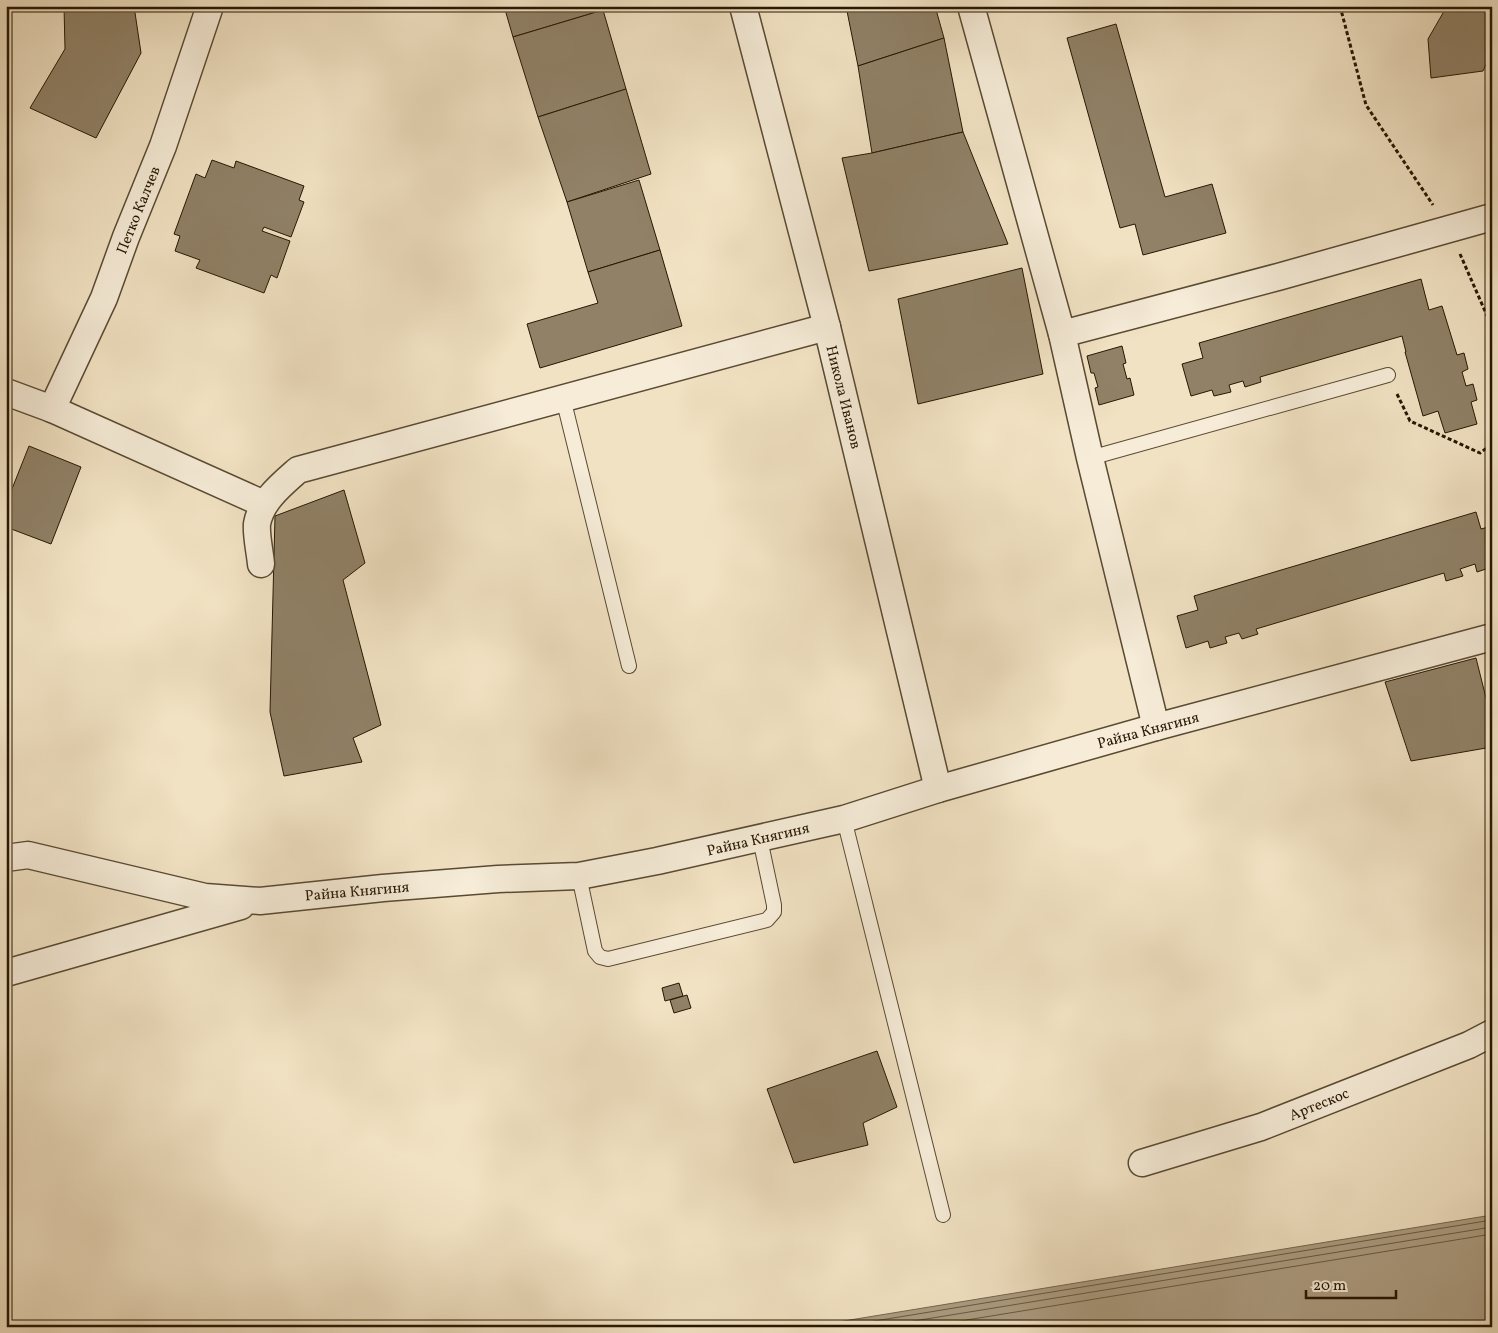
<svg xmlns="http://www.w3.org/2000/svg" width="1498" height="1333" font-family="Vollkorn,serif">
<style>
.water{fill:#ac9d82;stroke:#76674f}
.lines{fill:none;stroke-linecap:round;stroke-linejoin:round}
.shore{stroke:#695a42;stroke-width:1}
.building{fill:#908167;stroke:#261703}
.service-casing{stroke:#594a33;stroke-width:16}
.minor-casing{stroke:#594a33;stroke-width:29}
.path{stroke:#261703;stroke-width:3;stroke-dasharray:4 2.5;stroke-linecap:butt}
.service{stroke:#f6ecd8;stroke-width:14}
.minor{stroke:#f6ecd8;stroke-width:26}
.labels{text-anchor:middle;stroke-width:5;stroke-linejoin:round;paint-order:stroke}
.street-label{font-size:15px;fill:#261703;stroke:#f6ecd8}
</style>
<rect width="100%" height="100%" fill="#f1e2c3"/>
<filter id="stains"><feTurbulence type="fractalNoise" baseFrequency=".004" numOctaves="4"/><feColorMatrix values="0 0 0 0 .2 0 0 0 0 .09 0 0 0 0 .02 0 0 0 .5 -.17"/></filter>
<radialGradient id="worn" r=".72"><stop offset=".6" stop-color="#630" stop-opacity="0"/><stop offset="1" stop-color="#630" stop-opacity=".3"/></radialGradient>
<polygon class="water" points="1492,1215 1492,1327 807,1327"/>
<g class="lines">
<g class="shore">
<polyline points="838,1327 1492,1220"/>
<polyline points="877,1327 1492,1227"/>
<polyline points="924,1327 1492,1234"/>
</g>
</g>
<g class="building">
<polygon points="64,6 134,6 141,53 96,138 30,108 65,49"/>
<polygon points="504,6 602,6 603,10 513,37"/>
<polygon points="846,6 935,6 944,38 858,66"/>
<polygon points="1447,6 1492,6 1492,52 1483,71 1431,78 1428,39"/>
<polygon points="603,10 626,89 538,117 513,37"/>
<polygon points="1116,24 1165,197 1212,184 1226,233 1143,255 1135,224 1120,228 1067,38"/>
<polygon points="944,38 963,132 872,153 858,66"/>
<polygon points="626,89 651,174 567,202 538,117"/>
<polygon points="963,132 1008,244 869,271 842,158 872,153"/>
<polygon points="212,160 234,168 236,161 304,186 299,200 304,202 291,237 264,227 262,231 290,241 277,278 271,275 264,293 196,268 200,260 175,251 180,236 174,234 196,174 205,178"/>
<polygon points="639,180 660,250 588,272 567,202"/>
<polygon points="660,250 682,326 540,368 527,324 598,303 588,272"/>
<polygon points="1022,268 1043,374 918,404 898,299"/>
<polygon points="1421,279 1429,310 1442,306 1457,355 1464,353 1468,369 1462,372 1466,386 1473,384 1477,400 1471,402 1477,424 1445,433 1438,411 1423,416 1405,352 1406,352 1402,336 1260,377 1261,382 1245,387 1243,381 1229,385 1231,392 1214,396 1212,390 1191,396 1182,364 1203,358 1199,343"/>
<polygon points="1122,346 1126,363 1123,364 1127,379 1130,378 1134,395 1099,405 1095,388 1098,387 1094,373 1091,373 1087,356"/>
<polygon points="29,446 81,467 51,544 6,527 6,504"/>
<polygon points="344,490 365,563 343,580 381,725 353,738 362,762 284,776 270,712 275,516"/>
<polygon points="1476,512 1481,529 1492,526 1492,567 1477,572 1475,564 1460,569 1463,576 1446,581 1444,573 1256,629 1258,634 1242,639 1239,633 1225,637 1227,643 1210,648 1208,641 1186,648 1177,616 1198,610 1194,596"/>
<polygon points="1476,658 1492,722 1492,747 1411,761 1385,682"/>
<polygon points="679,983 683,996 665,1001 662,988"/>
<polygon points="687,995 691,1008 674,1013 670,1000"/>
<polygon points="877,1051 897,1107 863,1123 868,1145 794,1163 767,1089"/>
</g>
<g class="lines">
<g class="service-casing">
<g id="service">
<polyline points="563,398 629,666"/>
<polyline points="1090,458 1388,375"/>
<polyline points="844,819 943,1215"/>
<polyline points="579,876 595,951 600,957 608,959 767,920 774,912 774,905 760,839"/>
</g>
</g>
<g class="minor-casing">
<g id="minor">
<polyline points="743,6 827,327 938,789"/>
<polyline points="971,6 1062,334 1090,458 1156,727"/>
<polyline points="1062,334 1278,277 1492,217"/>
<polyline points="6,392 52,409 264,504"/>
<polyline points="52,409 104,298 126,237 163,146 210,6"/>
<path d="M261,564C260,552 256,536 257,524C261,501 281,485 298,470L827,327"/>
<polyline points="6,858 28,855 205,897 260,901 383,888 498,879 579,876 657,861 844,819 938,789 1156,727 1492,637"/>
<polyline points="6,973 241,906"/>
<polyline points="1142,1163 1261,1127 1469,1045 1492,1033"/>
</g>
</g>
<g class="path">
<polyline points="1340,6 1366,105 1433,205"/>
<polyline points="1460,254 1492,327"/>
<polyline points="1397,394 1410,421 1480,453 1492,444"/>
</g>
<use href="#service" class="service"/>
<use href="#minor" class="minor"/>
</g>
<g class="labels">
<g class="street-label">
<text transform="translate(138 210) rotate(-68)" y="5">Петко Калчев</text>
<text transform="translate(844 397) rotate(76)" y="5">Никола Иванов</text>
<text transform="translate(1148 730) rotate(-15)" y="5">Райна Княгиня</text>
<text transform="translate(758 839) rotate(-13)" y="5">Райна Княгиня</text>
<text transform="translate(357 891) rotate(-5)" y="5">Райна Княгиня</text>
<text transform="translate(1319 1104) rotate(-22)" y="5">Артескос</text>
</g>
</g>
<rect width="1498" height="1333" fill="none" stroke="#f1e2c3" stroke-width="25"/>
<rect x="8" y="8" width="1483" height="1318" fill="none" stroke="#261703" stroke-width="2.5"/>
<rect x="12" y="12" width="1473" height="1308" fill="none" stroke="#261703"/>
<path d="M1306 1290v8h90v-8" fill="none" stroke="#261703" stroke-width="2.5"/>
<text x="1313" y="1290" font-size="15" fill="#261703" stroke="#f6ecd8" stroke-width="4" paint-order="stroke">20 m</text>
<rect width="100%" height="100%" filter="url(#stains)"/>
<rect width="100%" height="100%" fill="url(#worn)"/>
</svg>
